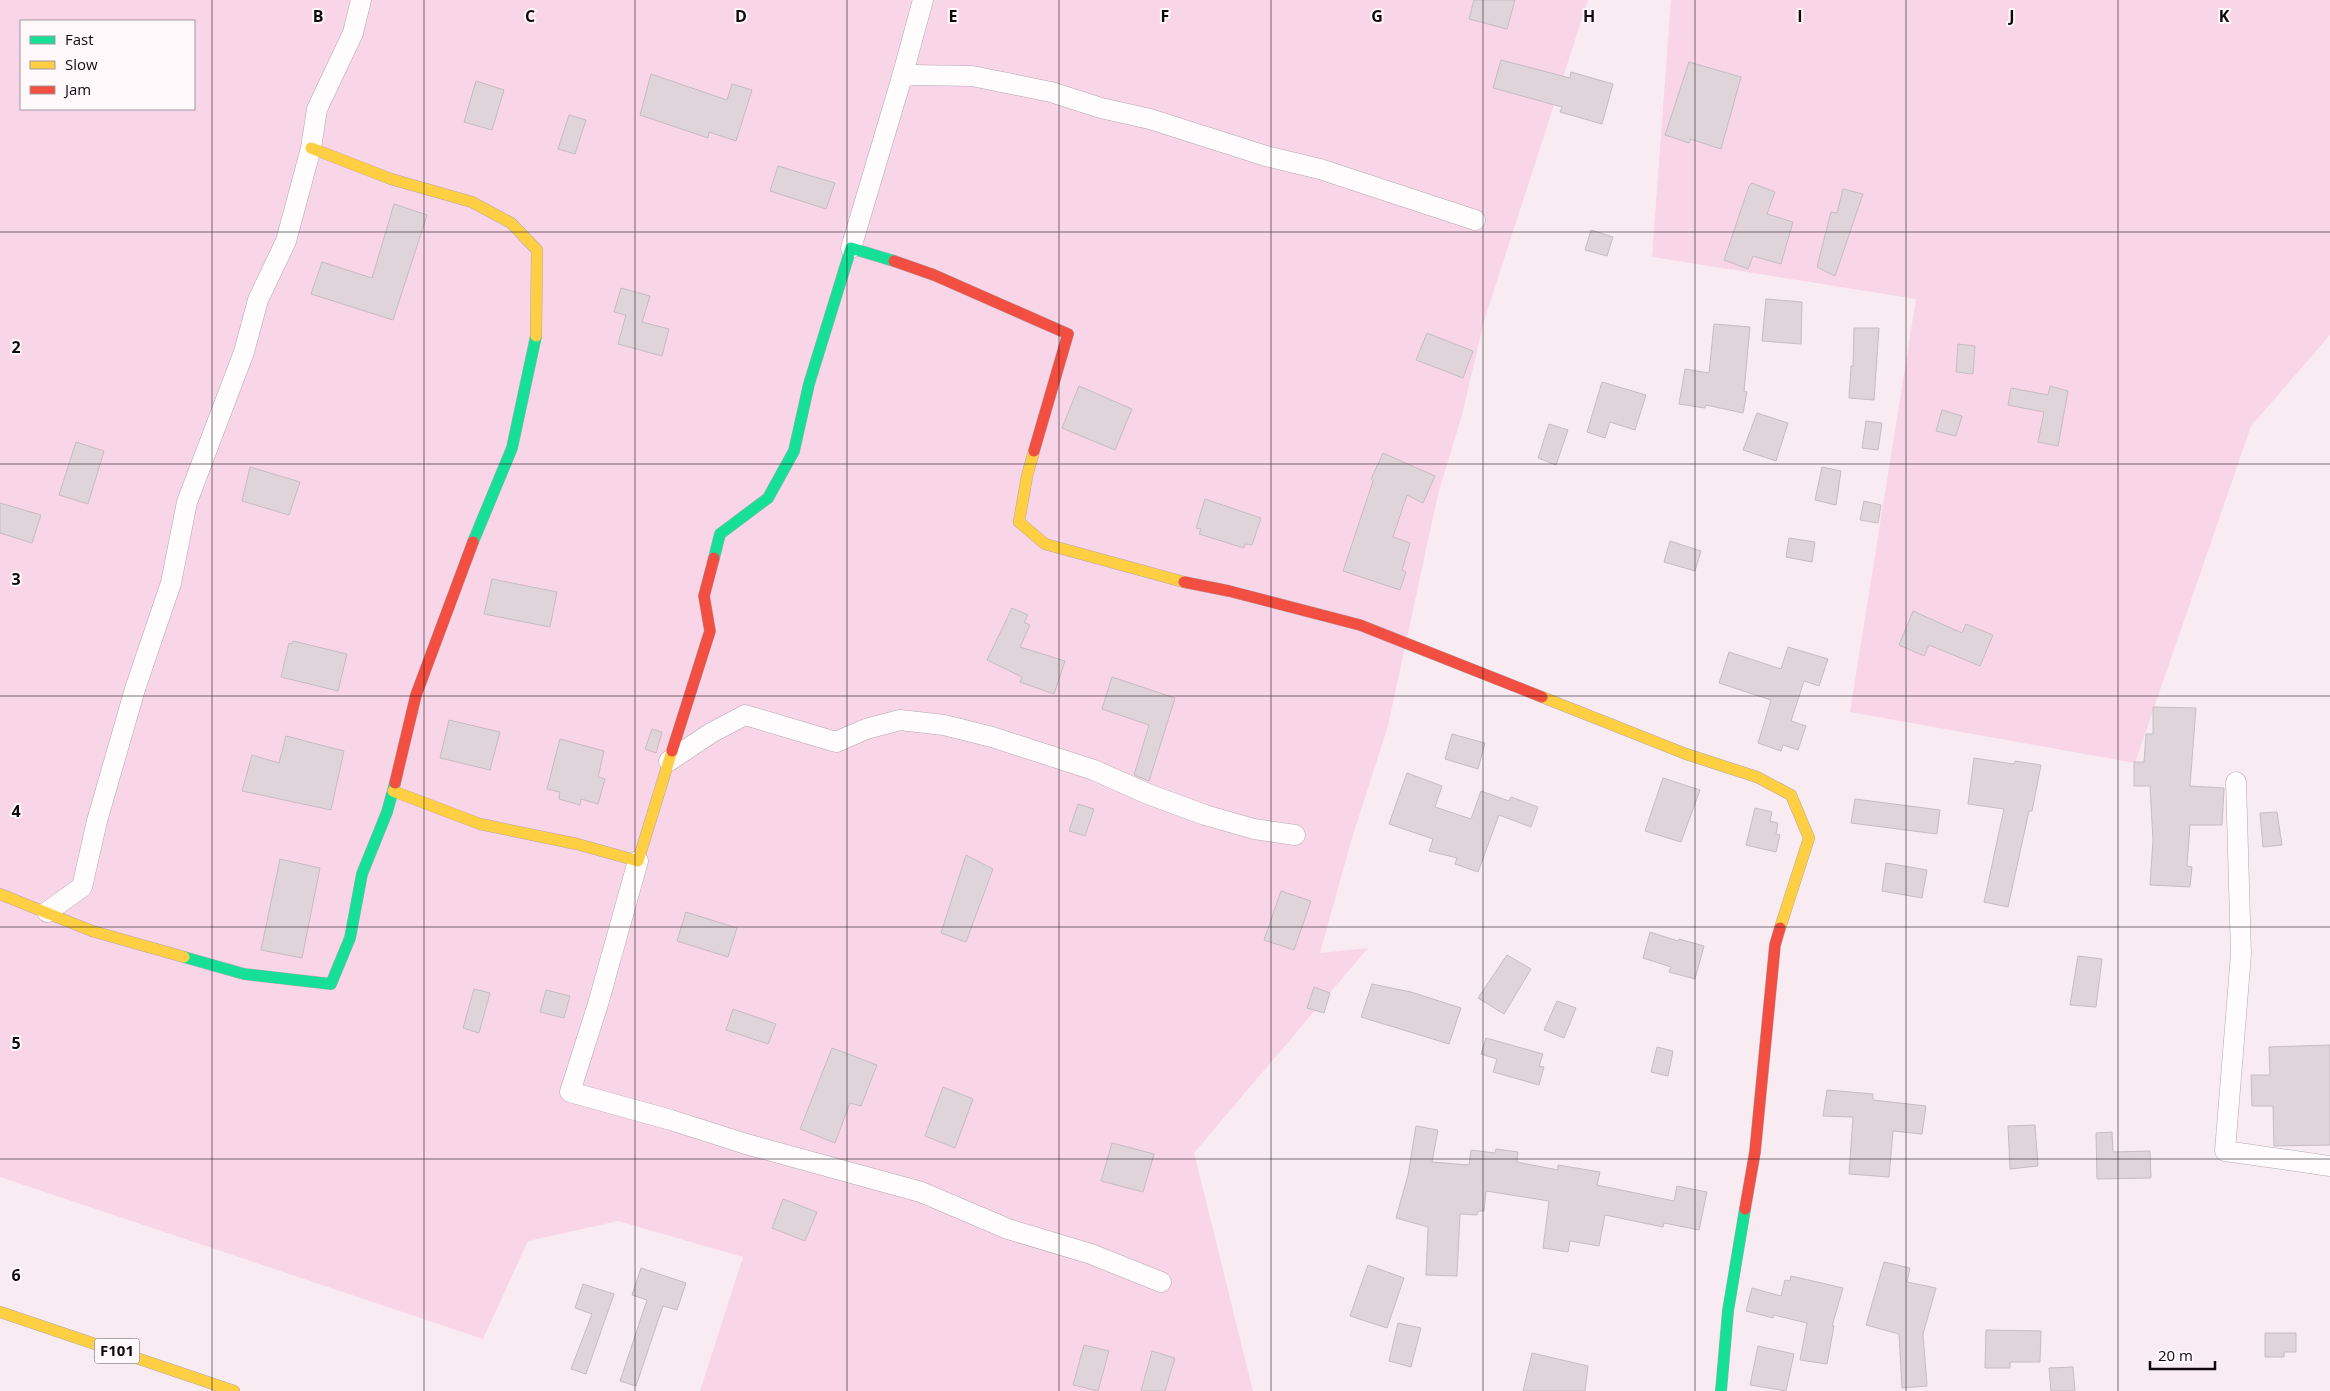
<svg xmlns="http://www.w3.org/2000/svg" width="2330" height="1391" font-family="'Open Sans',sans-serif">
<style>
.green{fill:#f9d5e8;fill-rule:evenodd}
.building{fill:#dfd4da;stroke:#c6bcc2}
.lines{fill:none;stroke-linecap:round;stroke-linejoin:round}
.street-casing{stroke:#b3a8ae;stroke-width:21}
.fast-casing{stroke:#b3a8ae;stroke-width:12}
.slow-casing{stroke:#b3a8ae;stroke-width:12}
.jam-casing{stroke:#b3a8ae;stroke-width:12}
.street{stroke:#fefcfd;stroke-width:20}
.fast{stroke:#16e098;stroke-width:11}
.slow{stroke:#ffcf43;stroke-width:11}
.jam{stroke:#f24e42;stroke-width:11}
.grid{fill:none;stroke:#11080d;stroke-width:1;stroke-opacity:0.55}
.labels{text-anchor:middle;stroke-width:4;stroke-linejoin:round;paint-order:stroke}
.shield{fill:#fff9fc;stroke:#585055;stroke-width:1}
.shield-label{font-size:15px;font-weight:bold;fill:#11080d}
.grid-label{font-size:16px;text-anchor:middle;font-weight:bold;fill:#11080d;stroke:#fff9fc;stroke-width:4;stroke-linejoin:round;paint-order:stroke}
</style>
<rect width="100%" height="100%" fill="#f8ecf2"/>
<g class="green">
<path d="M0,0H1588L1484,321L1462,415L1438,494L1388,726L1352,838L1320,953L1368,948L1194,1153L1253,1391H700L743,1257L618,1221L528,1241L483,1339L0,1177ZM21,21H194V109H21Z"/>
<polygon points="1671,0 2330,0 2330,335 2251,426 2135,763 1850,712 1916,299 1652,257"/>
</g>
<g class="building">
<polygon points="1474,0 1515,0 1507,29 1469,19"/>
<polygon points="1501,60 1570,78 1571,72 1613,84 1602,124 1560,112 1562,107 1493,88"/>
<polygon points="1689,62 1741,77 1721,149 1690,139 1689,143 1665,135"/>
<polygon points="651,74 727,100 732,84 752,90 736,141 709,132 708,138 640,115"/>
<polygon points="476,81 504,90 492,130 464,122"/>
<polygon points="569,115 586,120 575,154 558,149"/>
<polygon points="778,166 835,183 826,209 770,191"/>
<polygon points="1752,183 1775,192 1767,214 1793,222 1781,264 1753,256 1748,269 1724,260 1749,186"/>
<polygon points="1843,189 1863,194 1835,276 1817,267 1831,212 1837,213"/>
<polygon points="394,204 427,215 393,320 311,294 322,262 372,278"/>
<polygon points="1591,230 1613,237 1607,256 1585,250"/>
<polygon points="621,288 650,296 642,322 669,329 662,356 618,344 626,315 614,312"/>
<polygon points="1766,299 1802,302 1801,344 1762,341"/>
<polygon points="1714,324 1750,327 1744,391 1747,392 1743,413 1706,405 1705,408 1679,404 1685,369 1709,373"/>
<polygon points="1854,328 1879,328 1874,400 1849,398 1851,366 1853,366"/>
<polygon points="1427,333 1473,351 1463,378 1416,360"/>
<polygon points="1958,344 1975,346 1973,374 1956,372"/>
<polygon points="1602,382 1646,395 1635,430 1610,422 1605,438 1587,432"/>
<polygon points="1079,386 1132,409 1115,450 1062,428"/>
<polygon points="2050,386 2068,391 2058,446 2038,442 2044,412 2008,405 2011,388 2048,395"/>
<polygon points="1942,410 1962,416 1956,436 1936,431"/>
<polygon points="1757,413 1788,423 1776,461 1743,450"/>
<polygon points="1866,421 1882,423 1878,450 1862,448"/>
<polygon points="1549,424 1568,430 1556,465 1538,458"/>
<polygon points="76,442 104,451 88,504 59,495"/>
<polygon points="1383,453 1435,476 1423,503 1407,495 1393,537 1410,543 1402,570 1406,572 1400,590 1343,571 1373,481 1371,479"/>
<polygon points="250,467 300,482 289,515 242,501"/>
<polygon points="1822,467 1841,471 1836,505 1815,500"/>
<polygon points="1205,499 1261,518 1252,545 1245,544 1244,548 1199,534 1201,529 1196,528"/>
<polygon points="1864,501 1881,505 1878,523 1860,520"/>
<polygon points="0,503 41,515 32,543 0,533"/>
<polygon points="1789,538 1815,542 1812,562 1786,557"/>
<polygon points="1670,541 1701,551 1695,571 1664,562"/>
<polygon points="492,579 557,592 550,627 484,614"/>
<polygon points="1012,608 1028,615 1024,622 1030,625 1020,647 1065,661 1054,694 1020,682 1022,677 987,660"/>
<polygon points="1913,611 1962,633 1966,624 1993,635 1980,666 1929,645 1924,656 1899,645"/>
<polygon points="293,641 347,654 338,691 281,677 289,643 292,644"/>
<polygon points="1788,647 1828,659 1819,686 1804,681 1791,721 1806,726 1798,750 1783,745 1781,751 1758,743 1771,700 1719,683 1729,652 1781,669"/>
<polygon points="1112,677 1175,698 1149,781 1134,775 1149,725 1102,709"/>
<polygon points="2153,707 2196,708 2190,786 2224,788 2222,825 2190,825 2187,866 2192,867 2190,887 2150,885 2153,840 2150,786 2134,786 2134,762 2144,762 2146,734 2153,734"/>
<polygon points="449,720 500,732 490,770 440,758"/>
<polygon points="652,729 662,732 656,753 645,749"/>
<polygon points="1452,734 1485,743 1478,769 1445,759"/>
<polygon points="286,736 344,751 331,810 242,791 252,755 279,763"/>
<polygon points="560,739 604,751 598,777 605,779 598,804 581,799 580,805 559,799 560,792 547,789"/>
<polygon points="1974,758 2014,764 2015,761 2041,765 2032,811 2029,811 2008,907 1984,902 2004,809 1968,804"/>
<polygon points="1407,773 1442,786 1435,807 1471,819 1481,791 1509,801 1511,797 1538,807 1531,827 1499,815 1478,872 1455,864 1457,858 1429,851 1433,839 1389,824"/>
<polygon points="1663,778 1700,790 1681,842 1645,831"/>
<polygon points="1855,799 1940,810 1937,834 1851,823"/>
<polygon points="1078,804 1094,809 1085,836 1069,831"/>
<polygon points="1755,808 1772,812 1770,821 1778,823 1776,834 1780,835 1776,852 1746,845"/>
<polygon points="2277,812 2282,845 2263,847 2260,813"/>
<polygon points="966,855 993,869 966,942 941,933"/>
<polygon points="280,859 320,868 302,958 261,950"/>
<polygon points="1886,863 1927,870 1922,898 1882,891"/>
<polygon points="1281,891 1311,901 1294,950 1264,940"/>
<polygon points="686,912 737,928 728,957 677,941"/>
<polygon points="1650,932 1678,941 1679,939 1704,946 1695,979 1669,972 1671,967 1643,958"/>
<polygon points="1507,955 1531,969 1504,1014 1478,998"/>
<polygon points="2078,956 2102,959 2096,1007 2070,1005"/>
<polygon points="1372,984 1411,992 1461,1008 1449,1044 1361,1017"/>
<polygon points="1314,987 1330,993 1324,1013 1307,1008"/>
<polygon points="474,989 490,993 479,1033 463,1028"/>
<polygon points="546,990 570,996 564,1018 540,1012"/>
<polygon points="1557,1001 1576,1008 1564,1038 1544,1030"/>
<polygon points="733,1009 776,1024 768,1044 726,1030"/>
<polygon points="1486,1038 1543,1054 1539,1066 1544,1067 1539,1085 1493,1072 1497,1059 1481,1054"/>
<polygon points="2330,1045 2330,1145 2274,1146 2273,1106 2252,1106 2251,1075 2270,1075 2269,1047"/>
<polygon points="1657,1047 1673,1051 1668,1076 1651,1072"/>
<polygon points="832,1048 877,1065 861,1106 850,1103 835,1143 800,1129"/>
<polygon points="943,1087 973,1099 955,1148 925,1136"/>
<polygon points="1827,1090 1873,1094 1873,1100 1926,1106 1922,1134 1893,1131 1889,1177 1849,1174 1853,1117 1823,1116"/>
<polygon points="2035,1125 2038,1166 2010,1169 2008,1126"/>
<polygon points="1416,1126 1438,1130 1432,1162 1469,1165 1471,1150 1495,1153 1496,1149 1518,1152 1517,1162 1558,1170 1558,1165 1600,1172 1597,1185 1674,1201 1677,1186 1707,1192 1699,1230 1664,1223 1663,1227 1605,1215 1599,1246 1570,1241 1568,1252 1543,1248 1549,1201 1486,1191 1484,1211 1478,1211 1477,1215 1460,1214 1457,1276 1426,1275 1428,1227 1396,1218 1408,1175"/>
<polygon points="2112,1132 2113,1152 2150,1151 2151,1178 2097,1179 2096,1133"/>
<polygon points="1112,1143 1154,1154 1143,1192 1101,1181"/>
<polygon points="783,1199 817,1212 805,1241 772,1228"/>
<polygon points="1884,1262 1910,1268 1907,1282 1936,1288 1923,1334 1927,1386 1902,1388 1899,1334 1866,1325"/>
<polygon points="1368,1265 1404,1278 1387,1328 1350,1316"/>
<polygon points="641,1268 686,1283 677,1310 663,1306 636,1386 620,1381 647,1300 632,1295"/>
<polygon points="1791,1276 1843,1288 1832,1326 1834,1326 1827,1364 1800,1360 1807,1323 1774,1315 1773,1318 1746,1311 1752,1288 1781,1296 1785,1280 1790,1281"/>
<polygon points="583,1284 614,1294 586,1374 571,1369 592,1314 575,1308"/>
<polygon points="1398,1323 1421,1328 1411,1367 1389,1361"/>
<polygon points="1986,1330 2041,1331 2040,1362 2010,1362 2010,1368 1985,1368"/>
<polygon points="2265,1333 2296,1333 2296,1352 2284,1352 2284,1357 2265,1357"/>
<polygon points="1084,1345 1109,1351 1098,1391 1073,1385"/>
<polygon points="1758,1346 1794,1354 1786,1391 1750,1385"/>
<polygon points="1152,1351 1175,1358 1165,1391 1141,1391"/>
<polygon points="1532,1353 1588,1366 1585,1391 1523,1391"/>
<polygon points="2073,1367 2075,1391 2051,1391 2049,1368"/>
</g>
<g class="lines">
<g class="street-casing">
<g id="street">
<polyline points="902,77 923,0"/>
<polyline points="851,248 902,77 914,75 972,76 1051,92 1101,108 1150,119 1266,156 1320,169 1475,220"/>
<polyline points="669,761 711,733 745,715 836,742 866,729 900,720 944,725 992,737 1094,770 1148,794 1205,815 1254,829 1295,835"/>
<polyline points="2236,782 2241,954 2225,1151 2330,1166"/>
<polyline points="638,861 598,1004 570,1092 671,1120 746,1144 921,1192 1008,1229 1091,1254 1161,1282"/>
<polyline points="47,912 82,887 97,821 135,689 171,583 187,502 244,352 258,300 286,241 311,148 317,109 353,33 361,0"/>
</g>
</g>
<g class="fast-casing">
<g id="fast">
<polyline points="473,542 512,448 536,336"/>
<polyline points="714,558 720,534 768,498 794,451 809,384 851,248 894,261"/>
<polyline points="184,957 244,974 331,984 350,938 362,874 387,812 395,783"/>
<polyline points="1721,1391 1728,1311 1745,1209"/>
</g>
</g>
<g class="slow-casing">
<g id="slow">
<polyline points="311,148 391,179 472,202 511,223 537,250 536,336"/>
<polyline points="1034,451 1027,476 1019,522 1045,544 1184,582"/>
<polyline points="1542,697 1686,754 1757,777 1791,795 1809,838 1780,928"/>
<polyline points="393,791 480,824 577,844 638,861 672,751"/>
<polyline points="0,894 92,931 184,957"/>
<polyline points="0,1312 234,1391"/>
</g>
</g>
<g class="jam-casing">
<g id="jam">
<polyline points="894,261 934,275 1068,334 1034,451"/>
<polyline points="1184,582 1229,591 1360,625 1542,697"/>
<polyline points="672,751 710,631 704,596 714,558"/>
<polyline points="395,783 416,695 473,542"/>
<polyline points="1745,1209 1755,1152 1775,945 1780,928"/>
</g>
</g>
<use href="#street" class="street"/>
<use href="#fast" class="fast"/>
<use href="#slow" class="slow"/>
<use href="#jam" class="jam"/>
</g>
<path class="grid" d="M212,0V1391M424,0V1391M635,0V1391M847,0V1391M1059,0V1391M1271,0V1391M1483,0V1391M1695,0V1391M1906,0V1391M2118,0V1391M0,232H2330M0,464H2330M0,696H2330M0,927H2330M0,1159H2330"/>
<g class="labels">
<rect class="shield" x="94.5" y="1338.5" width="45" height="25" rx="4"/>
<g class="shield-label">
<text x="117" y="1356">F101</text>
</g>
</g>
<g class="grid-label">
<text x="318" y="22">B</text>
<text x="530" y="22">C</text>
<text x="741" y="22">D</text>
<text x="953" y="22">E</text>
<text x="1165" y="22">F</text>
<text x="1377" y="22">G</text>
<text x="1589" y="22">H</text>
<text x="1800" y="22">I</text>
<text x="2012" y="22">J</text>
<text x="2224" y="22">K</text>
<text x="16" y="353">2</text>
<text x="16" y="585">3</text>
<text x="16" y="817">4</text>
<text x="16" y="1049">5</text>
<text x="16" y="1281">6</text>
</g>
<rect x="20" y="20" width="175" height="90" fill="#fff9fc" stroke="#a0999c"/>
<rect x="30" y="36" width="25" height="8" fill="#16e098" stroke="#a0999c"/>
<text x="65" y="45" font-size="15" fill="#11080d">Fast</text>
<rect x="30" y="61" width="25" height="8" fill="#ffcf43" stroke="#a0999c"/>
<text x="65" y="70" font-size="15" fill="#11080d">Slow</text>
<rect x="30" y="86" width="25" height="8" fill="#f24e42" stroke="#a0999c"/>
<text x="65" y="95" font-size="15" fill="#11080d">Jam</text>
<path d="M2150 1361v8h65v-8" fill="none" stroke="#11080d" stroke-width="2.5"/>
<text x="2158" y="1361" font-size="15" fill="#11080d" stroke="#fff9fc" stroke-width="4" paint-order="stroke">20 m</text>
</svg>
